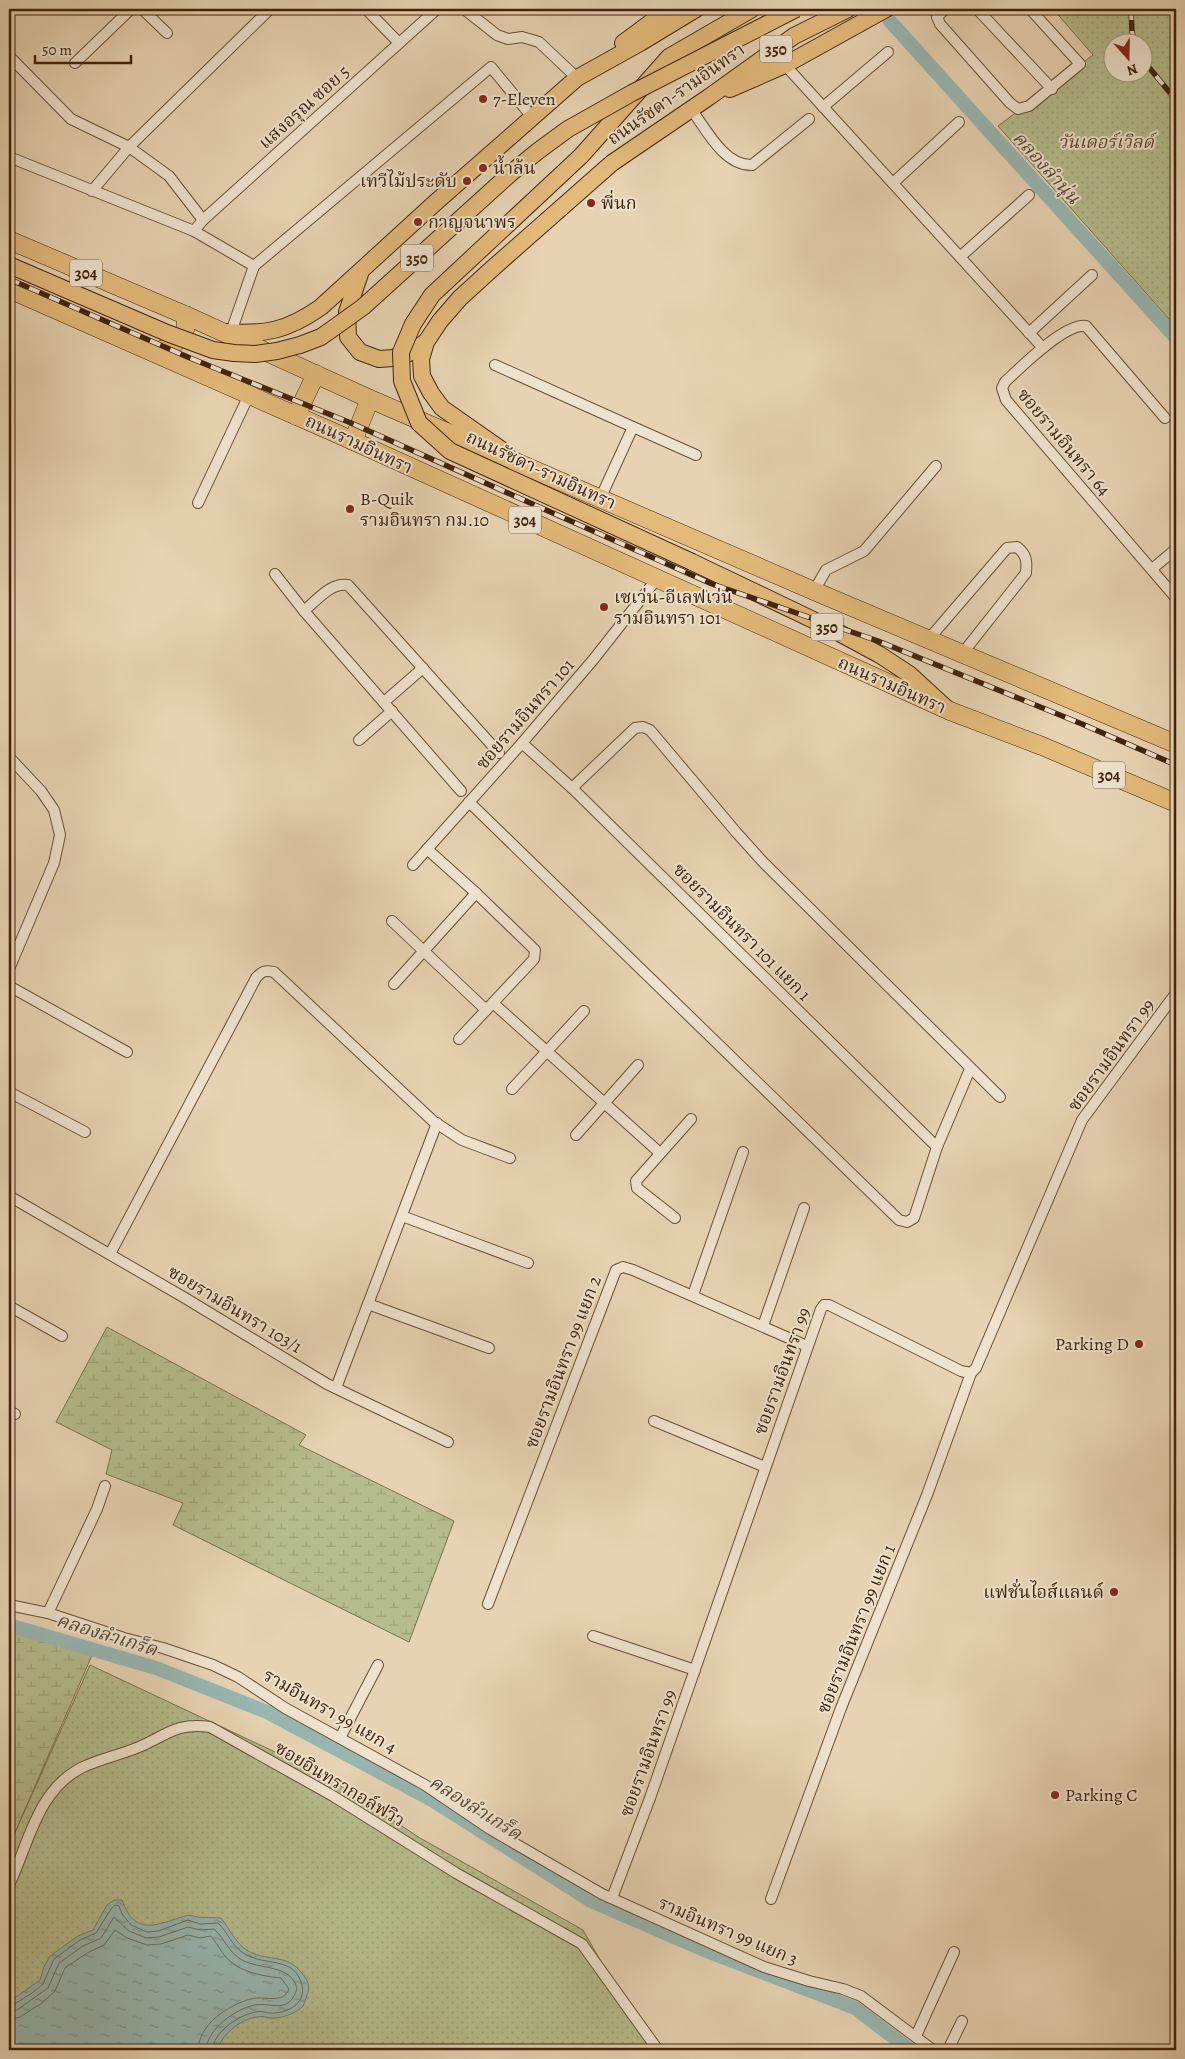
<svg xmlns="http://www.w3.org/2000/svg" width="1185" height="2059" font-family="Alegreya,'Noto Serif Thai',serif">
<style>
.green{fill:url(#green-dots);stroke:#7a704c;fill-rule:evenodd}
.wetland{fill:url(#wetland-marsh);stroke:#7a704c}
.water{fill:url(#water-ripples);stroke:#757c6f}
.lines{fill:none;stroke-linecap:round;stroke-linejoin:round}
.shore{stroke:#6c6d5e;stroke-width:1}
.canal{stroke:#98b7b2;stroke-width:14}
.minor-casing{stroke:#6a4f35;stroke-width:12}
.primary-casing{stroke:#40230b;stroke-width:18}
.trunk-casing{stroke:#40230b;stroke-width:19}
.minor{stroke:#efe2ce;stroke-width:10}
.primary{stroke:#e4ba7a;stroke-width:16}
.trunk{stroke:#e4ba7a;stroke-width:18}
.rail-casing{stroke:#40230b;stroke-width:5.5}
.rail{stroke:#efe2ce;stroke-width:4;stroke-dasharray:11;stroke-linecap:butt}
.primary-bridge-casing{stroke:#40230b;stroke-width:18;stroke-linecap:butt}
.primary-bridge{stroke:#e4ba7a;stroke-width:16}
.poi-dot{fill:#8f2418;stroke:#efe2ce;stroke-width:2}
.labels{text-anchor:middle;stroke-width:4;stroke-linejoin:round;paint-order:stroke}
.shield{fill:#efe2ce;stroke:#745c46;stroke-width:1}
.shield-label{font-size:16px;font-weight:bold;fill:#40230b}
.street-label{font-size:18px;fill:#40230b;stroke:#efe2ce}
.poi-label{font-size:18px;fill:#40230b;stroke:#efe2ce;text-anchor:start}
.park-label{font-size:18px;font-style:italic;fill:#5d492c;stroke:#efe2ce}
.water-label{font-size:19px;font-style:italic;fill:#564835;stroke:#efe2ce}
</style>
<defs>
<pattern id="green-dots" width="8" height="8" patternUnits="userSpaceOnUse" patternTransform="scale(1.25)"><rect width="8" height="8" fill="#b5bc8d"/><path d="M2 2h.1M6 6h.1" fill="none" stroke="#9da178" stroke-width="1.8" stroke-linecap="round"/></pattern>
<pattern id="wetland-marsh" width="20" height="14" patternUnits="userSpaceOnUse" patternTransform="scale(1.25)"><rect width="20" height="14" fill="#b5bc8d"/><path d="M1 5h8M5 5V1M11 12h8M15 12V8" fill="none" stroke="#9da178"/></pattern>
<pattern id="water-ripples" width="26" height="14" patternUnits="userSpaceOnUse" patternTransform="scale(1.25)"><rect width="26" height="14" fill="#98b7b2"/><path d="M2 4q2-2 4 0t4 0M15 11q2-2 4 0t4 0" fill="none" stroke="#7d948f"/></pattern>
</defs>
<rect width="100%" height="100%" fill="#e7d3b3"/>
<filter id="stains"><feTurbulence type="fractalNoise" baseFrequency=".004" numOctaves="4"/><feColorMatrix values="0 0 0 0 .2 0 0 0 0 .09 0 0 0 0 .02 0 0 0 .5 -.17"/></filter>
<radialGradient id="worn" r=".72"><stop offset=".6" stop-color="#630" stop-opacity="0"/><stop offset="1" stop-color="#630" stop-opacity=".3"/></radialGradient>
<g class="green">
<path d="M1053,9H1176V327L998,126L1093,55ZM1112,42H1142V72H1112Z"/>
<polygon points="90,1665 324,1775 420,1838 583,1930 652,2050 9,2050 9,1846"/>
</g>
<g class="wetland">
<polygon points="107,1327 306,1435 299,1445 454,1521 409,1642 173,1525 183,1503 106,1474 112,1450 56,1422"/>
<polygon points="9,1632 93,1653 9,1846"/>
</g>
<path class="water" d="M114,1900H122C136,1939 159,1923 189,1915C201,1919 209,1917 221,1918C229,1928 236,1944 248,1951C271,1963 288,1952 305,1977C309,1983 310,1989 307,1995C306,1998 305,2003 303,2006C298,2012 283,2018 275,2018C269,2019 262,2015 256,2017C239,2020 222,2035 217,2050H9V2002L40,1980L44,1967L50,1956L78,1936L93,1930L107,1905Z"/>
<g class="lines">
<g class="shore">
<path d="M9,2006L13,2005L32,1993L43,1984L54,1959L80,1940L96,1933L111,1909L115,1905L119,1906L122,1914L131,1925L147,1932L158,1931L188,1920L200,1924L218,1923C228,1932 232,1947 245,1954C260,1964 287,1959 297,1974C311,1995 297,2011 275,2013C268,2014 262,2010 256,2012C238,2015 214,2032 212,2050"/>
<path d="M9,2012L17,2010L48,1988L59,1963L83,1946L101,1938L114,1917L129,1931L146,1938L159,1937L188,1927L200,1930L214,1929C225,1939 229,1953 242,1960C260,1970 292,1964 297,1989C288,2015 273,2002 255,2005C235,2009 207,2029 206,2050"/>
<path d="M9,2020L20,2017L42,2003L55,1991L65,1968L87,1953L104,1945L115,1930L127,1938L147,1945L161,1944L188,1935L200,1938L211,1936C216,1942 220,1950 225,1956C238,1972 262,1976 281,1978L289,1989C283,2005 264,1995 251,1999C228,2005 199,2024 198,2050"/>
</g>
<g class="canal">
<polyline points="889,20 1176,338"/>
<polyline points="9,1625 156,1668 267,1712 432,1800 591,1901 709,1952 855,2008 910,2050"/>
</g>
<g class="minor-casing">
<g id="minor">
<polyline points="142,9 167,33"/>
<polyline points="366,9 399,43"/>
<polyline points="464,9 497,35 508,39 522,37 539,42 577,78"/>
<polyline points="945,9 937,17 940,24 1010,103 1018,109 1029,106 1080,64 1030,9"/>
<polyline points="977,9 1052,89"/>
<polyline points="9,56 71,119 129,147 169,176 203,220"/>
<polyline points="75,63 131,9"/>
<polyline points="785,65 1043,348"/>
<polyline points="823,107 888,52"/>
<path d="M691,109C706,129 724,166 752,165L809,119"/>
<polyline points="9,157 194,231 254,266"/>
<polyline points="893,183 959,122"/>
<polyline points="92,191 129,147 270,9"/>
<polyline points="194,231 203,220 437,9"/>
<polyline points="960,257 1029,195"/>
<polyline points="231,332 254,266 491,67 532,117"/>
<polyline points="1029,333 1092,275"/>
<polyline points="495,365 633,427 600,499"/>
<path d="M1165,418L1086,326C1065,323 1021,367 1005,382L1002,388L1006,400L1176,598"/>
<polyline points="633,427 696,455"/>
<polyline points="198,503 249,395"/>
<polyline points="1152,569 1176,549"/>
<polyline points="275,574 304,611 461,791"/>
<polyline points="814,591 826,570 864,551 936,466"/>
<path d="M304,611C317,600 331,582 348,585L499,753"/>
<path d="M928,640L1007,548L1017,547C1027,555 1027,561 1026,573L962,654"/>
<polyline points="384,702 423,668"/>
<polyline points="359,740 392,711"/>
<polyline points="522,743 572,788 937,1147"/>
<polyline points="9,757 41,791 54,810 60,835 54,863 9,969"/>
<polyline points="572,788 635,728 643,727 650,730 736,832 763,862 1000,1097"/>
<polyline points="469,802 899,1220 907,1222 914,1218 937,1147 970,1069"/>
<polyline points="427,849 476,893 535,950 534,959 459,1039"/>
<polyline points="413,865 522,743 593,660 656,580"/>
<polyline points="392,921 486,1010"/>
<polyline points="9,944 18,948"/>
<polyline points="394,984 476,893"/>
<polyline points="9,986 127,1052"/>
<polyline points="493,1003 660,1153"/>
<polyline points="512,1089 584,1011"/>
<polyline points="9,1092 85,1132"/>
<polyline points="576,1135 638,1065"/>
<polyline points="9,1196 185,1298 327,1384 448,1442"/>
<polyline points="402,1216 528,1263"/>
<polyline points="675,1218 637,1188 636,1181 691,1119"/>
<path d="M110,1254L256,978C262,971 265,970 274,972L433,1121L462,1140L510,1158"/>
<polyline points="693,1295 743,1152"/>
<polyline points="368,1304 489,1348"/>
<polyline points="9,1306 62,1336"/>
<polyline points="763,1326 804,1208"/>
<polyline points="336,1388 437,1123"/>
<polyline points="9,1411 15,1414"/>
<polyline points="654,1421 765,1467"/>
<polyline points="488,1604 616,1270 623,1267 633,1270 807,1346"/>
<polyline points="9,1605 48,1613 124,1638 163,1648 213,1665 238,1677 285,1708 425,1785 490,1829 602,1894 764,1967 809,1981 843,1989 861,1996 933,2050"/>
<polyline points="48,1613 97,1509 105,1486"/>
<polyline points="593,1636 695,1670"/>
<polyline points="340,1738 378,1665"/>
<path d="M9,1885C29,1843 37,1791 81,1768C99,1759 120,1755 139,1747C167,1735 177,1722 210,1727L333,1796L456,1873L582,1944L658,2050"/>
<polyline points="612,1898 650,1798 821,1309 824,1305 829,1305 961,1371 971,1373 976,1368 1082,1120 1176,993"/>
<polyline points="771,1899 841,1708 927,1495 971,1373"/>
<polyline points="916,2036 954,1952"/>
<polyline points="948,2050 962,2021"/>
</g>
</g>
<g class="primary-casing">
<g id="primary">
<polyline points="623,43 669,9"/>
<polyline points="730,89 785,65 886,9"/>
<polyline points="581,156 669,57 752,9"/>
<polyline points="360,274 347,312 348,337 360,352 379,359 393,358 407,354 426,342"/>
<path d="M224,332C265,335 287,331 321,307L436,202L577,78L640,43L696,9"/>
<polyline points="506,453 442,408 431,393 422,376 421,359 426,342 440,321 460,298 494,267 612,163 709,97 794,36 848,9"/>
<polyline points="692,562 830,628 880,655 909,674 946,708"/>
</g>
</g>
<g class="trunk-casing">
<g id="trunk">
<polyline points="9,240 185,315 370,399 814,591 1176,744"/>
<polyline points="9,289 340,435 950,711 1042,746 1176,803"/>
<path d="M155,353C173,345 190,339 185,315"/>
<polyline points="296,416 316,374"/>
<polyline points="353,441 370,399"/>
</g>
</g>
<use href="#minor" class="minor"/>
<use href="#primary" class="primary"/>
<use href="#trunk" class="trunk"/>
<g class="rail-casing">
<g id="rail">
<polyline points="1131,9 1132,32 1135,42"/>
<polyline points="1142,59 1176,100"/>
<polyline points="9,279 190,358 351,423 712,584 878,641 1082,724 1176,765"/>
</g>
</g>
<use href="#rail" class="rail"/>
<g class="primary-bridge-casing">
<g id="primary-bridge">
<polyline points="581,156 432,295 413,324 401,352 402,381 419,423 450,451 692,562"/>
<polyline points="9,265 167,333 213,350 234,353 255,354 277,351 300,345 321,337 363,307 511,173 538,151 568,129 632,93 796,9"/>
</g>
</g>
<use href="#primary-bridge" class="primary-bridge"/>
</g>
<g class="poi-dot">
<circle cx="483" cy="99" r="5"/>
<circle cx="483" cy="168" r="5"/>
<circle cx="467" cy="181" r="5"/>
<circle cx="591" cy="203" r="5"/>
<circle cx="418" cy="222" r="5"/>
<circle cx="350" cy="509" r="5"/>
<circle cx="604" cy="607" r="5"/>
<circle cx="1139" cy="1344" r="5"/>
<circle cx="1114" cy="1592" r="5"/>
<circle cx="1055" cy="1795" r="5"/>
</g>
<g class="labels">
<g class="shield">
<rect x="760" y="35.5" width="32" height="27" rx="4"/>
<rect x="401" y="244.5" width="32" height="27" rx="4"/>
<rect x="70" y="259.5" width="32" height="27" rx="4"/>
<rect x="509" y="506.5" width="32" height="27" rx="4"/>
<rect x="811" y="613.5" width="32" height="27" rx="4"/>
<rect x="1093" y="761.5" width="32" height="27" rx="4"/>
</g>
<g class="shield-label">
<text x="776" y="55">350</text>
<text x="417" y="264">350</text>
<text x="86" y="279">304</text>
<text x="525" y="526">304</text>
<text x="827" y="633">350</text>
<text x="1109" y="781">304</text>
</g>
<g class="street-label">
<text transform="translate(676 94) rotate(-35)" y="6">ถนนรัชดา-รามอินทรา</text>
<text transform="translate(304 107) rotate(-42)" y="6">แสงอรุณ ซอย 5</text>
<text transform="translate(1064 442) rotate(50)" y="6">ซอยรามอินทรา 64</text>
<text transform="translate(359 444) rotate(25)" y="6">ถนนรามอินทรา</text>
<text transform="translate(541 470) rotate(25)" y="6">ถนนรัชดา-รามอินทรา</text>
<text transform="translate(892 685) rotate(24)" y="6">ถนนรามอินทรา</text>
<text transform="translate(525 714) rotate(-49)" y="6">ซอยรามอินทรา 101</text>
<text transform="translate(742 932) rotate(45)" y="6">ซอยรามอินทรา 101 แยก 1</text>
<text transform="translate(1111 1055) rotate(-54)" y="6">ซอยรามอินทรา 99</text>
<text transform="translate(235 1309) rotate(31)" y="6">ซอยรามอินทรา 103/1</text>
<text transform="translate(563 1362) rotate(-69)" y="6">ซอยรามอินทรา 99 แยก 2</text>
<text transform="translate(782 1371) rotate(-70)" y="6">ซอยรามอินทรา 99</text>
<text transform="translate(856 1629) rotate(-68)" y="6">ซอยรามอินทรา 99 แยก 1</text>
<text transform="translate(330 1711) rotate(30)" y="6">รามอินทรา 99 แยก 4</text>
<text transform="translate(648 1753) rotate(-70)" y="6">ซอยรามอินทรา 99</text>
<text transform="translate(340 1784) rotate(31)" y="6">ซอยอินทรากอล์ฟวิว</text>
<text transform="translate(728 1931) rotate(23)" y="6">รามอินทรา 99 แยก 3</text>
</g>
<g class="poi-label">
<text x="493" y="105">7-Eleven</text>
<text x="493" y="174">น้ำล้น</text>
<text x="457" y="187" text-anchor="end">เทวีไม้ประดับ</text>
<text x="601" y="209">พี่นก</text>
<text x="428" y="228">กาญจนาพร</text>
<text x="360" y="505">B-Quik<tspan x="360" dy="21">รามอินทรา กม.10</tspan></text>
<text x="614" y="603">เซเว่น-อีเลฟเว่น<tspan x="614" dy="21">รามอินทรา 101</tspan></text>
<text x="1129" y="1350" text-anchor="end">Parking D</text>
<text x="1104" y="1598" text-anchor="end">แฟชั่นไอส์แลนด์</text>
<text x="1065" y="1801">Parking C</text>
</g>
<g class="park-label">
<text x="1106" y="148">วันเดอร์เวิลด์</text>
</g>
<g class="water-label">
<text transform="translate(1047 167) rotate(48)" y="7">คลองลำนุ่น</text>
<text transform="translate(107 1634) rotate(17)" y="7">คลองลำเกร็ด</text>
<text transform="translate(476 1807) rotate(32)" y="7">คลองลำเกร็ด</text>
</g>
</g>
<rect width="1185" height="2059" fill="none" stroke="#e7d3b3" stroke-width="30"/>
<rect x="10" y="10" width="1165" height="2039" fill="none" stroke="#40230b" stroke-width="2.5"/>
<rect x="15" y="15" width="1155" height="2029" fill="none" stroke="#40230b"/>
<g transform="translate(1128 58) rotate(160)"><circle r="24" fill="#efe2ce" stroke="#a99680"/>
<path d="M0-4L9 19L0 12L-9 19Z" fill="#8f2418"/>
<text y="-8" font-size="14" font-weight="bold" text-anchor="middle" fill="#40230b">N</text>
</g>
<path d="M35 55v8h96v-8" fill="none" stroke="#40230b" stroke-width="2.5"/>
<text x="42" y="55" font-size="15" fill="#40230b" stroke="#efe2ce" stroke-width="4" paint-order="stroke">50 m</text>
<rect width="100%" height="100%" filter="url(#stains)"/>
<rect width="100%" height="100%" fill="url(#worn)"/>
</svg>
